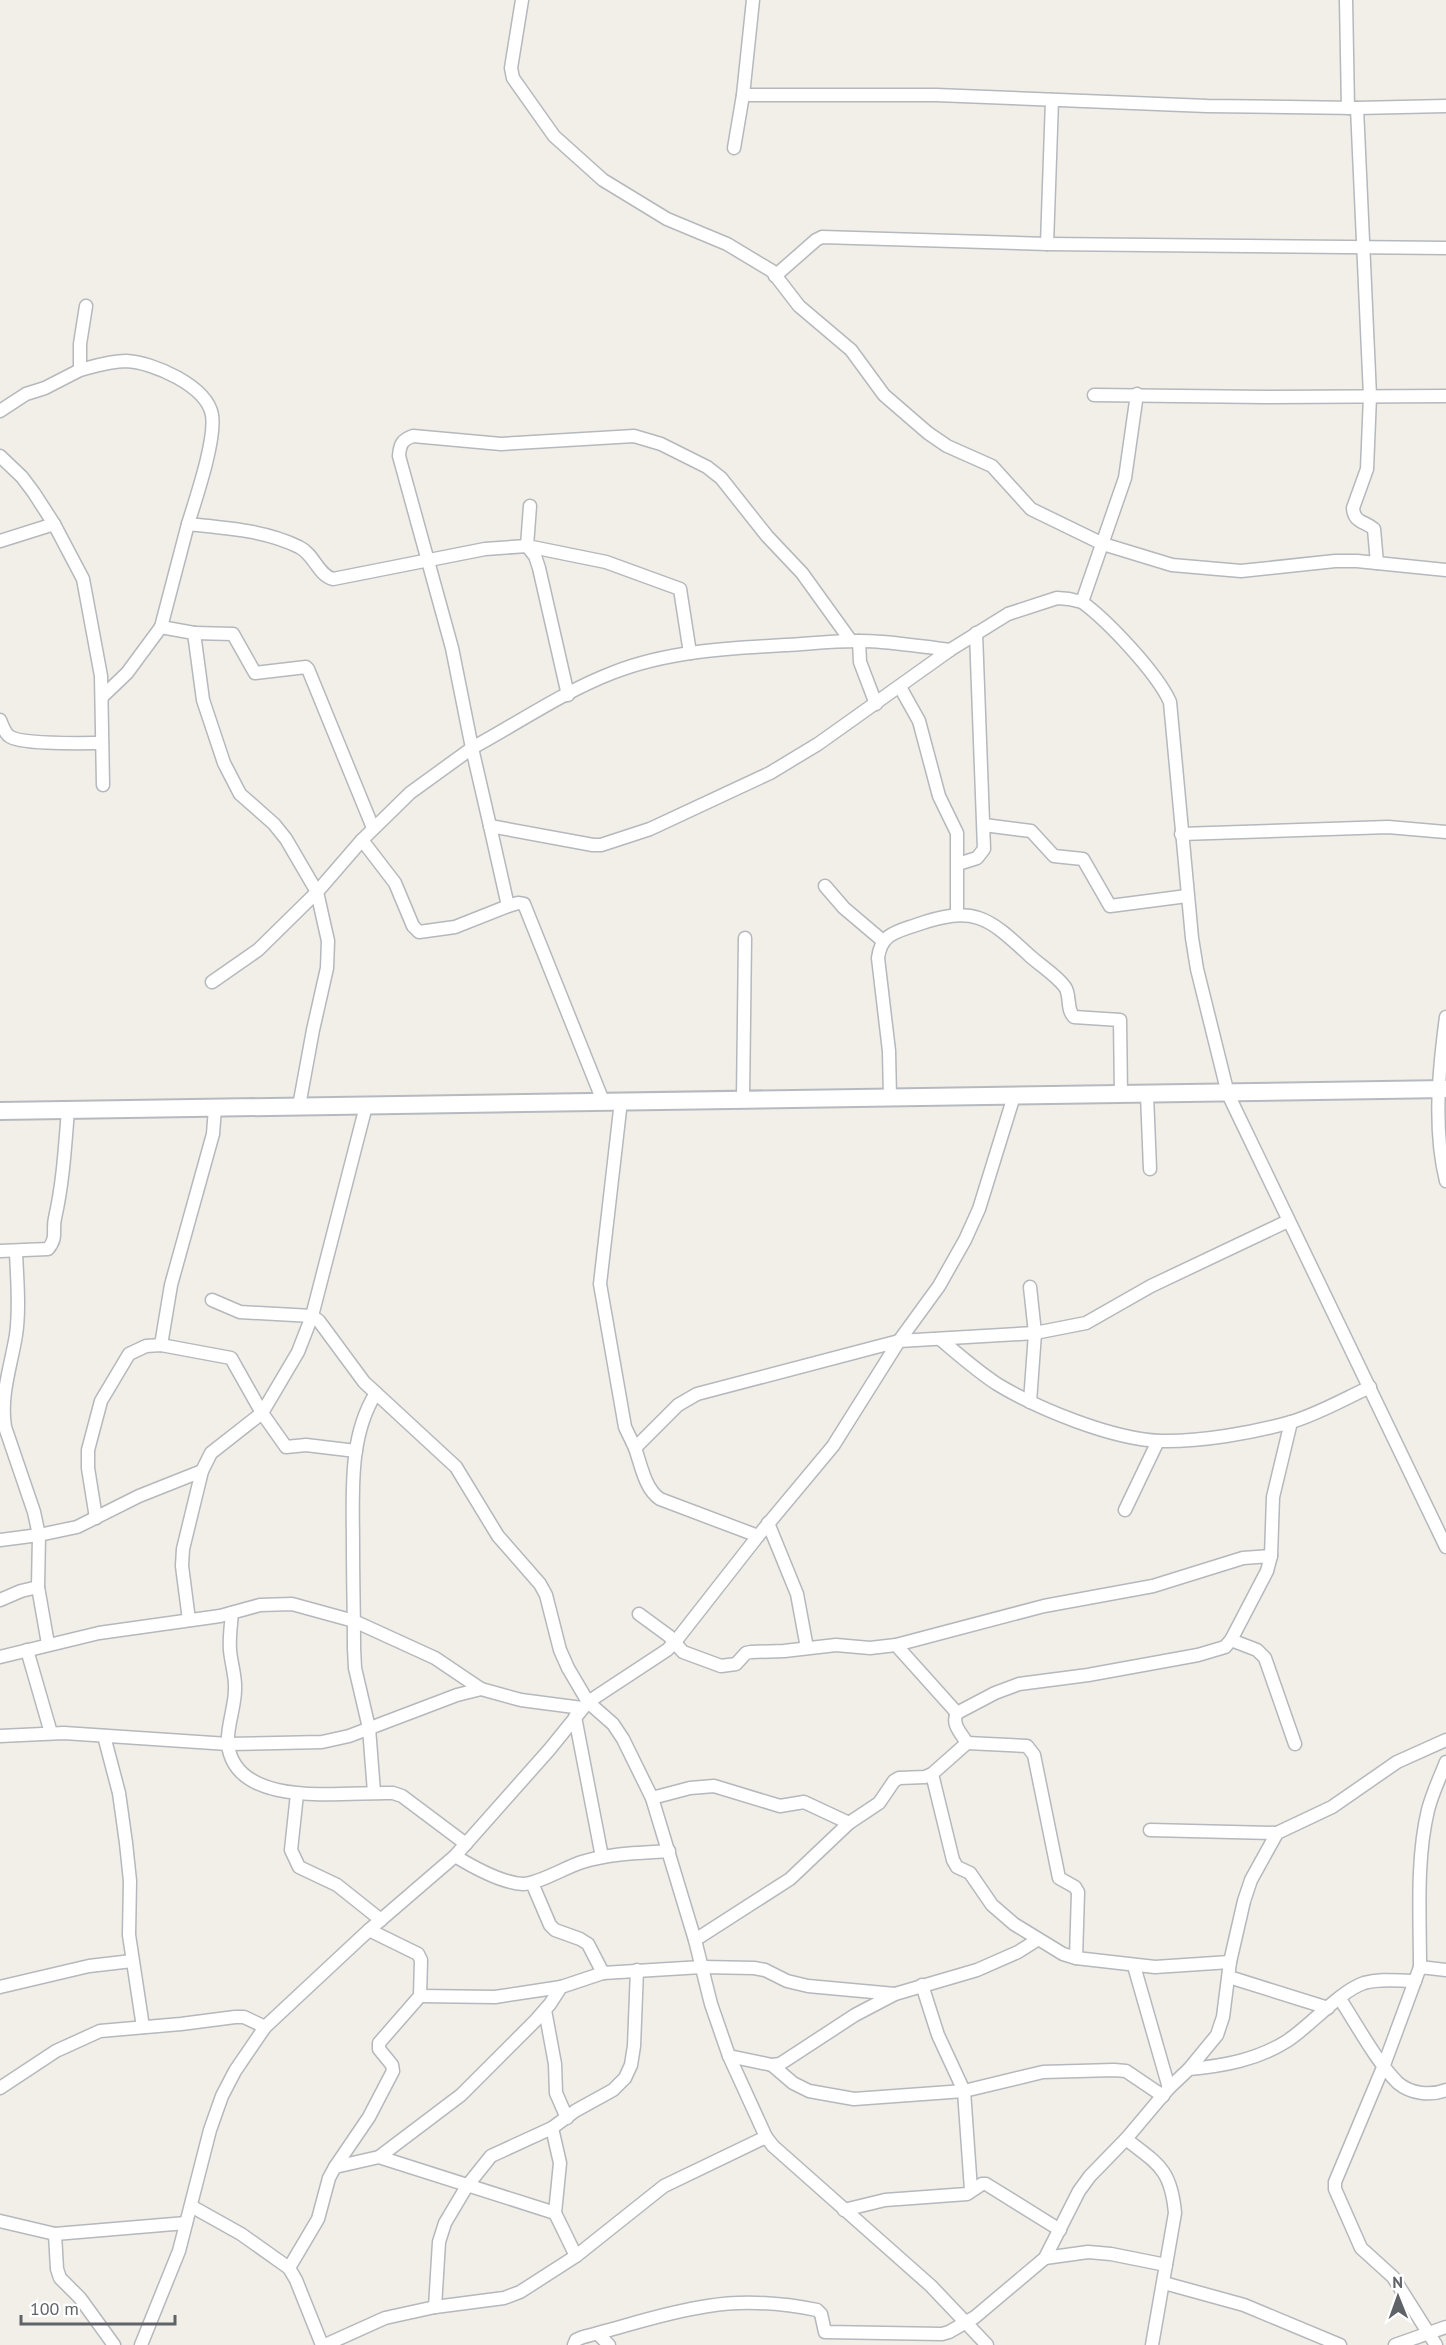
<svg xmlns="http://www.w3.org/2000/svg" width="1446" height="2345" font-family="'PT Sans',sans-serif">
<style>
.lines{fill:none;stroke-linecap:round;stroke-linejoin:round}
.minor-casing{stroke:#b5b8bc;stroke-width:15}
.secondary-casing{stroke:#b6babf;stroke-width:20}
.minor{stroke:#fff;stroke-width:12}
.secondary{stroke:#fff;stroke-width:16}
</style>
<rect width="100%" height="100%" fill="#f1efe8"/>
<g class="lines">
<g class="minor-casing">
<g id="minor">
<polyline points="522,0 511,68 513,78 554,136 603,180 667,219 727,244 772,271 799,306 851,350 884,395 928,433 947,446 992,466 1031,509 1103,544 1172,565 1241,571 1335,561 1357,561 1446,570"/>
<polyline points="753,0 743,95 936,95 1207,106 1357,108 1446,106"/>
<polyline points="1346,0 1348,108"/>
<path d="M1357,108L1370,396L1367,469L1353,508C1354,523 1365,521 1374,529L1377,563"/>
<polyline points="734,148 743,95"/>
<polyline points="1047,244 1052,100"/>
<polyline points="775,276 816,240 822,237 1047,244 1446,248"/>
<path d="M86,306L80,344V370C95,366 110,361 126,361C153,362 207,386 212,415C216,440 196,498 188,524C225,528 265,530 299,547C314,554 318,575 333,579L485,549L527,546L535,556L539,568L568,695"/>
<path d="M1137,394L1125,478L1082,602C1108,621 1157,673 1170,702L1192,938L1197,969L1228,1094L1446,1547"/>
<polyline points="1094,395 1265,397 1446,396"/>
<polyline points="0,411 26,394 45,388 80,370"/>
<polyline points="0,456 22,477 34,493 54,524 83,579 101,676 103,785"/>
<polyline points="530,506 527,546 606,562 680,589 690,653"/>
<polyline points="188,524 161,627 194,633 203,700 224,763 240,794 274,824 286,839 317,892 328,941 327,968 313,1030 299,1106"/>
<polyline points="0,541 54,524"/>
<polyline points="194,633 233,634 255,673 306,667 308,669 373,828"/>
<path d="M851,641L802,573L767,536L721,478L707,467L661,444L634,436L501,444L413,436C402,440 400,444 399,456L452,648L472,748C518,723 563,692 612,673C667,651 729,648 787,645C819,643 851,639 882,642C905,644 928,647 950,650"/>
<polyline points="859,641 860,662 876,704"/>
<polyline points="900,687 919,721 939,796 957,833 957,914"/>
<polyline points="103,696 127,673 161,627"/>
<path d="M0,720C2,725 5,733 9,736C20,745 86,743 102,743"/>
<polyline points="984,825 1031,831 1054,856 1083,859 1110,906 1187,896"/>
<polyline points="490,826 508,906 518,903 524,904 603,1101"/>
<polyline points="1181,834 1388,827 1446,832"/>
<polyline points="362,840 395,883 413,926 419,932 455,927 508,906"/>
<polyline points="958,864 977,858 984,849 976,633"/>
<polyline points="825,886 844,908 883,941"/>
<polyline points="212,982 258,950 317,892 362,840 410,793 472,748 490,826 593,845 601,845 650,829 770,773 818,744 950,650 1008,614 1057,598 1069,599 1082,602"/>
<path d="M1446,1017C1439,1069 1433,1129 1446,1181"/>
<polyline points="1147,1095 1150,1169"/>
<path d="M890,1098L889,1051L878,958C881,934 896,932 916,925C974,905 987,916 1030,956C1041,966 1056,975 1065,987C1071,996 1066,1009 1074,1017L1120,1020L1121,1095"/>
<polyline points="743,1099 745,938"/>
<polyline points="621,1101 600,1284 625,1427 635,1448 678,1405 697,1394 899,1341 1035,1333 1086,1323 1151,1286 1288,1221"/>
<path d="M0,1251L48,1249C58,1237 52,1231 55,1218C63,1183 65,1147 68,1110"/>
<path d="M16,1252C17,1279 20,1308 16,1335C11,1366 0,1395 5,1427L34,1512L39,1535L38,1587L48,1644"/>
<polyline points="212,1300 240,1312 312,1316 319,1321 364,1382 456,1467 498,1536 540,1584 546,1595 560,1650 568,1668 588,1702 613,1724 623,1739 652,1798 695,1940 711,2004 729,2056 766,2137 773,2146 931,2286 987,2345"/>
<path d="M940,1339C959,1355 977,1371 997,1384C1038,1409 1112,1439 1160,1441C1199,1442 1253,1433 1291,1422C1318,1414 1344,1399 1370,1387"/>
<polyline points="161,1345 171,1285 213,1134 215,1108"/>
<polyline points="1030,1402 1035,1333 1030,1287"/>
<path d="M635,1448C641,1465 645,1489 660,1499L758,1536"/>
<polyline points="1125,1510 1158,1441"/>
<polyline points="96,1518 88,1468 88,1450 101,1401 129,1354 146,1346 161,1345 231,1358 262,1413 286,1447 306,1445 356,1451"/>
<polyline points="768,1523 797,1594 807,1648"/>
<polyline points="0,1540 39,1535 77,1527 139,1496 202,1471"/>
<polyline points="0,1600 21,1591 38,1587"/>
<path d="M232,1613C231,1625 229,1638 230,1650C231,1663 236,1677 235,1690C235,1707 226,1729 228,1745C237,1811 348,1791 393,1793L402,1796L466,1844"/>
<polyline points="639,1614 669,1636 683,1652 721,1666 736,1664 746,1653 751,1652 784,1651 836,1645 870,1648 896,1645 1044,1606 1153,1586 1243,1558 1271,1556"/>
<polyline points="189,1620 182,1566 183,1549 202,1471 211,1453 262,1413 298,1352 312,1316 366,1106"/>
<polyline points="1231,1640 1257,1650 1265,1658 1295,1744"/>
<polyline points="896,1645 957,1713"/>
<polyline points="27,1650 51,1733"/>
<polyline points="0,1657 99,1633 220,1616 260,1605 292,1604 354,1621 435,1658 481,1689"/>
<polyline points="575,1717 602,1857"/>
<polyline points="0,1736 64,1733 228,1744 322,1742 349,1736 457,1695 481,1689 521,1700 582,1708"/>
<polyline points="104,1736 119,1793 126,1843 130,1881 129,1935 143,2027"/>
<polyline points="967,1743 1027,1746 1034,1755 1059,1878 1075,1887 1078,1892 1076,1958"/>
<polyline points="932,1774 953,1860 957,1867 970,1873 992,1905 1014,1924 1063,1954 1076,1958 1155,1967 1230,1962"/>
<path d="M374,1792L369,1728L355,1668L354,1648C354,1614 353,1580 353,1546C353,1495 348,1437 376,1393"/>
<polyline points="297,1794 291,1850 299,1867 337,1885 381,1920"/>
<path d="M652,1798L690,1788L714,1786L780,1806L804,1802L849,1823L879,1803L894,1781L899,1778L925,1777L932,1774L967,1743C961,1733 951,1724 957,1713L995,1693L1019,1684L1088,1675L1198,1655L1225,1647L1231,1640L1267,1571L1271,1556L1273,1497L1291,1422"/>
<polyline points="1150,1830 1277,1833"/>
<path d="M455,1856C473,1867 502,1883 523,1884C538,1884 566,1867 582,1862C611,1853 639,1853 669,1851"/>
<polyline points="532,1883 550,1925 555,1930 580,1939 588,1944 603,1973"/>
<polyline points="695,1940 790,1879 849,1823"/>
<polyline points="1134,1966 1169,2088"/>
<path d="M1420,1967C1420,1916 1416,1860 1428,1810C1432,1794 1440,1777 1446,1762"/>
<polyline points="1229,1977 1328,2008"/>
<polyline points="1415,1981 1384,2065 1335,2182 1335,2189 1361,2248 1393,2277 1436,2345"/>
<polyline points="922,1985 938,2035 964,2091 971,2190"/>
<polyline points="0,1987 89,1966 132,1961"/>
<polyline points="420,1996 495,1997 561,1987"/>
<path d="M1340,1999C1357,2025 1376,2061 1398,2083C1411,2094 1431,2096 1446,2090"/>
<polyline points="545,2010 555,2064 556,2093 567,2118"/>
<polyline points="729,2056 772,2065 780,2064 855,2015 895,1994 977,1970 1018,1952 1037,1940"/>
<polyline points="772,2065 793,2083 809,2091 854,2099 964,2091 1043,2072 1114,2070 1126,2071 1163,2096"/>
<path d="M1189,2069C1223,2066 1257,2060 1287,2041C1309,2027 1340,1991 1364,1983C1381,1978 1398,1981 1415,1981L1420,1967L1446,1970"/>
<polyline points="0,2088 56,2051 100,2031 181,2024 235,2017 244,2017 265,2027"/>
<path d="M1126,2139C1158,2164 1171,2169 1175,2213L1152,2345"/>
<polyline points="379,2157 555,2213"/>
<polyline points="335,2167 369,2117 393,2071 392,2065 379,2049 379,2043 420,1996 421,1960 418,1954 369,1930"/>
<polyline points="191,2206 241,2234 289,2268"/>
<polyline points="844,2210 885,2200 967,2194 982,2184 986,2184 1060,2230"/>
<polyline points="0,2221 55,2234 186,2223"/>
<polyline points="55,2234 57,2269 60,2278 80,2298 114,2345"/>
<polyline points="576,2256 555,2213 560,2163 552,2128 575,2111 613,2090 625,2078 631,2065 634,2046 637,1970"/>
<polyline points="1045,2258 1088,2252 1111,2254 1166,2265"/>
<polyline points="1164,2283 1244,2305 1340,2345"/>
<polyline points="435,2307 439,2242 445,2223 467,2186 491,2156 552,2128"/>
<polyline points="598,2334 609,2345"/>
<polyline points="141,2345 179,2251 210,2130 222,2096 235,2071 265,2027 369,1930 455,1856 549,1750 588,1702 667,1650 675,1642 758,1536 833,1446 899,1341 939,1286 965,1240 979,1209 1014,1096"/>
<polyline points="322,2345 296,2280 289,2268 318,2219 329,2178 335,2167 379,2157 461,2095 536,2020 550,2004 561,1987 603,1973 702,1967 754,1968 765,1970 787,1981 808,1986 895,1994"/>
<polyline points="325,2345 385,2318 435,2307 504,2298 520,2292 576,2256 664,2186 766,2137"/>
<path d="M574,2345L576,2340L583,2337C624,2327 665,2312 708,2306C744,2300 782,2303 817,2310L821,2314L825,2332L942,2334L949,2332L975,2317L1045,2258L1079,2191L1090,2176L1126,2139L1169,2088L1189,2069L1217,2035L1223,2017L1230,1962L1244,1901L1251,1880L1277,1833L1332,1807L1397,1762L1446,1740"/>
<polyline points="1395,2345 1446,2327"/>
</g>
</g>
<g class="secondary-casing">
<polyline id="secondary" points="0,1111 1446,1089"/>
</g>
<use href="#minor" class="minor"/>
<use href="#secondary" class="secondary"/>
</g>
<g transform="translate(1398 2297) rotate(359)" stroke="#ffffff" stroke-width="4.5" paint-order="stroke">
<path d="M0-4.5L10 22L0 15L-10 22Z" fill="#5f6368"/>
<text y="-9" font-size="16" font-weight="bold" text-anchor="middle" fill="#5f6368">N</text>
</g>
<path d="M21 2315v9h154v-9" fill="none" stroke="#5f6368" stroke-width="3"/>
<text x="30" y="2315" font-size="18" fill="#5f6368" stroke="#ffffff" stroke-width="4.5" paint-order="stroke">100 m</text>
</svg>
